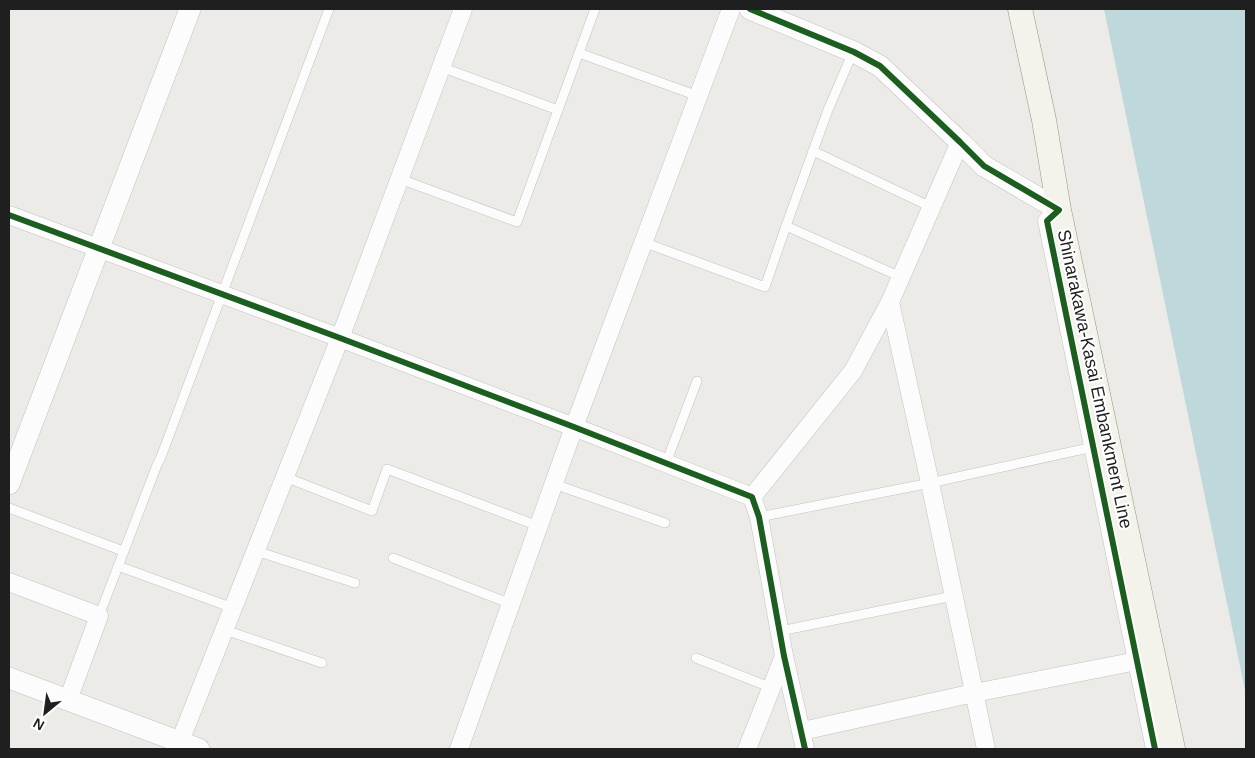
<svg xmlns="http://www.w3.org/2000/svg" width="1255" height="758" font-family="Arial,sans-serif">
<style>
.water{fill:#bfd8dc}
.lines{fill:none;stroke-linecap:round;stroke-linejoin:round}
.service-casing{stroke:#c3c2c0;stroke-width:10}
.minor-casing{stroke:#c3c2c0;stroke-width:19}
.tertiary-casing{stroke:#c3c2c0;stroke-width:22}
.secondary-casing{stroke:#949582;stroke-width:25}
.service{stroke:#fcfcfc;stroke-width:9}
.minor{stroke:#fcfcfc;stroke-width:18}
.tertiary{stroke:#fcfcfc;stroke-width:21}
.secondary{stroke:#f3f3eb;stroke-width:24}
.cycleway-casing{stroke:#fff;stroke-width:9}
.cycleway{stroke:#1b5e20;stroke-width:6}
.labels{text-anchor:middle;stroke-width:4;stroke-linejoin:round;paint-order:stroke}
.street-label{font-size:18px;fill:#1f1f1f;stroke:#fff}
</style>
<rect width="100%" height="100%" fill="#edebe8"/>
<polygon class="water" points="1104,9 1246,9 1246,695"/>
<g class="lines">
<g class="service-casing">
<g id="service">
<polyline points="579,53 698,96"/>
<polyline points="441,67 558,110"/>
<polyline points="813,151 828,110 853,52"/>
<polyline points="400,179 517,222 595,9"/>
<polyline points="643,242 765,287 786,226"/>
<polyline points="901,277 786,226 813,151 931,207"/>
<polyline points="666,463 697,381"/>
<polyline points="285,477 372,511 387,469 538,526"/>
<polyline points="554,484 665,523"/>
<polyline points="9,508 123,551"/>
<polyline points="759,517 930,483 1093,447"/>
<polyline points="256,551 355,583"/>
<polyline points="393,558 511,604"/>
<polyline points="118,566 233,608"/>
<polyline points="99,616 157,465 161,457 329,9"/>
<polyline points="225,630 322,663"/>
<polyline points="780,631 953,596"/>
<polyline points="696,658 772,688"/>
</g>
</g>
<g class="minor-casing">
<g id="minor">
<polyline points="1059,210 1047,221 1155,749"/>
<polyline points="9,215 340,338 574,427 752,497 759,517 784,656 805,749"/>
<polyline points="890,302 930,483 986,749"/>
<polyline points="752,497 853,371 890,302 960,142"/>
<polyline points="9,582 99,616 68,700"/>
<polyline points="802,731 974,693 1137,661"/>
<polyline points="177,749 340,338 463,9"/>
<polyline points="459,749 574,427 731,9"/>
<polyline points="747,749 784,656"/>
</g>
</g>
<g class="tertiary-casing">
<g id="tertiary">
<polyline points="750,9 854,52 880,66 960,142 984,166 1059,210"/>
<polyline points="9,484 190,9"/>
<polyline points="9,678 199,749"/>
</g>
</g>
<g class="secondary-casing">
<polyline id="secondary" points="1020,9 1044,120 1059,210 1173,749"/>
</g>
<use href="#service" class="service"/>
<use href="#minor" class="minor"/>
<use href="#tertiary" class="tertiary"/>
<use href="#secondary" class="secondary"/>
<g class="cycleway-casing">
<g id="cycleway">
<polyline points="750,9 854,52 880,66 960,142 984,166 1059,210 1047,221 1155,749"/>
<polyline points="9,215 340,338 574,427 752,497 759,517 784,656 805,749"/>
</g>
</g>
<use href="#cycleway" class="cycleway"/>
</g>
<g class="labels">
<g class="street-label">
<text transform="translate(1095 379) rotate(78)" y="6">Shinarakawa-Kasai Embankment Line</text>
</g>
</g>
<rect width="1255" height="758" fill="none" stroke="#1f1f1f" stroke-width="20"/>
<g transform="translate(45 713) rotate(209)" stroke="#ffffff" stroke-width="4" paint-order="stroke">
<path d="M0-4L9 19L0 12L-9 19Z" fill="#1f1f1f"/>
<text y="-8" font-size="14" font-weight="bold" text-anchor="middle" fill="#1f1f1f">N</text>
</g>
</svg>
